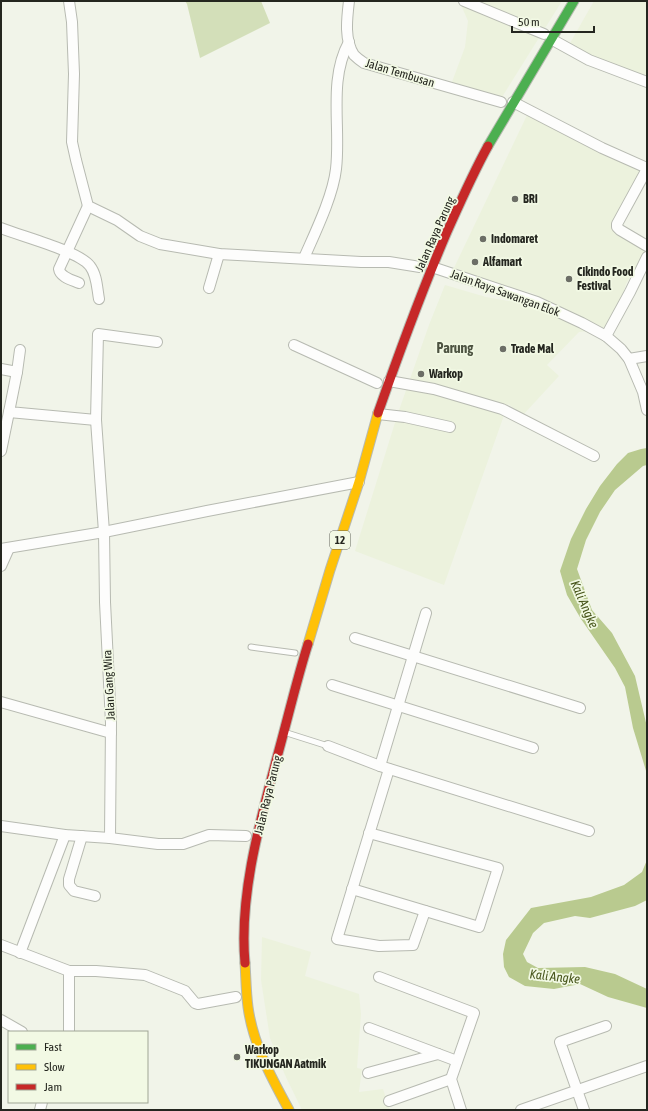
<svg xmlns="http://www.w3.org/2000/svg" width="648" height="1111" font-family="'Asap Condensed',sans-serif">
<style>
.built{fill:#ecf2dd}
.green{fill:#d3dfb9}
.water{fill:#b9ca8f}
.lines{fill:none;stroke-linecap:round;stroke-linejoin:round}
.lane-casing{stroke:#b7bab1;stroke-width:7}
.street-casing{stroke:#b7bab1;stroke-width:12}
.fast-casing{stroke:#b7bab1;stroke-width:11}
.slow-casing{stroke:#b7bab1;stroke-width:11}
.jam-casing{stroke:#b7bab1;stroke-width:11}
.lane{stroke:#fdfdfc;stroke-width:5}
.street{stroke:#fdfdfc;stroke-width:10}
.fast{stroke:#4caf50;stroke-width:9}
.slow{stroke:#ffc107;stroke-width:9}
.jam{stroke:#c62828;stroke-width:9}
.poi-dot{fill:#6c6e66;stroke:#f2f9e4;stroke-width:1.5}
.labels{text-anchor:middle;stroke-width:3.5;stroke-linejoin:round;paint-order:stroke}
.shield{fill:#f2f9e4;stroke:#62655a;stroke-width:1}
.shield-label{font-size:11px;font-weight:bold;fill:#24261f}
.street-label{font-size:12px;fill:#24261f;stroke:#f2f9e4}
.poi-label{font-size:12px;font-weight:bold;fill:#24261f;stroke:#f2f9e4;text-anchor:start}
.water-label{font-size:13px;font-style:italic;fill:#47551b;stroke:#f2f9e4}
.quarter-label{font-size:14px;font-weight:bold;fill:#4d5341;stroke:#f2f9e4}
</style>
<rect width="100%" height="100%" fill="#f1f4e9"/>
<g class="built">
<polygon points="462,1 562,1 499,102 449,90 465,47 468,21 461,5"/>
<polygon points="594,1 647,1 647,78 612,69 569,45"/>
<polygon points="529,111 644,168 614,224 647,250 626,284 612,332 532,293 452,272"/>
<polygon points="445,285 486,297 526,304 588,331 579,332 547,365 559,376 523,415 508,404 444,585 355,551 398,413 429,325"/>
<polygon points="262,937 311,952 305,976 359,994 361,1014 357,1068 362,1069 359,1092 383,1089 390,1110 302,1110 285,1075 270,1038 261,980"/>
</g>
<polygon class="green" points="185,1 261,1 270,23 200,58 187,4"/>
<g class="water">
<polygon points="647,448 647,465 643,466 615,490 600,512 586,540 577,569 592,610 612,633 635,676 647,727 647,774 633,728 625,687 615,668 581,619 567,595 560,571 571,539 586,509 600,486 617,464 628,453 641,449"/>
<polygon points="647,860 647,900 635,906 590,918 575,916 544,923 533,933 523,954 527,962 538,968 585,967 615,974 647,989 647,1008 608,997 580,984 554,989 525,986 509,977 504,967 503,954 506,940 531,908 591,897 624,885 642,872"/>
</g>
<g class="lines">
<g class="lane-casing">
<g id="lane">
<polyline points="251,647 295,653"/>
<polyline points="287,733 328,746"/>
</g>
</g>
<g class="street-casing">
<g id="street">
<polyline points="69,1 72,22 74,74 72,142 76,160 88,206 117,220 140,236 160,244 219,254 361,262 389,262 420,267"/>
<path d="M349,1C347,18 344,40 354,55C357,58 361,61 364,63L501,102"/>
<polyline points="464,1 544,34"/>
<polyline points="551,39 589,60 647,82"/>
<polyline points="513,102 602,148 647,168"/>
<polyline points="647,169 617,224 617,227 620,230 647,246"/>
<path d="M1,228C20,236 79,251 90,266C97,275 97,288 99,299"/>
<path d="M304,258C315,233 333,196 336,169C341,127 328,80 349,42"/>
<polyline points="432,267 537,302 582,323 606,336 621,349 629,359 643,392 647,410"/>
<path d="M79,283C72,280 60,277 59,269L88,206"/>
<polyline points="209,288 219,254"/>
<polyline points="606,336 630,292 647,257"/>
<polyline points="294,345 377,383"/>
<polyline points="20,350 17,372 9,412 96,420"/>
<polyline points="629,359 647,356"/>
<polyline points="1,369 17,372"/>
<polyline points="389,381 434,389 502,409 594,456"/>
<polyline points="378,414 405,417 450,427"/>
<polyline points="1,451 9,412"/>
<polyline points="1,549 104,532 207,511 359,482"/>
<polyline points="1,566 9,548"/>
<polyline points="355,638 580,708"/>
<polyline points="332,685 533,748"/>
<polyline points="1,702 111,733"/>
<polyline points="328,746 380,766 589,831"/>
<polyline points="380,766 426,613"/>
<polyline points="389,769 337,939 379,946 413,945 425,911"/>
<polyline points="1,826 65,835 110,838 158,844 183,844 209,835 246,836"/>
<polyline points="82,836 69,879 69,885 74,891 95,896"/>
<polyline points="110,838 111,723 105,602 104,532 96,420 98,334 157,342"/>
<polyline points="352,889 479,927 498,868 369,833"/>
<polyline points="1,945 69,971"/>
<polyline points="20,953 65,835"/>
<polyline points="379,977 474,1013 451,1079 461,1110"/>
<polyline points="1,1020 22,1032"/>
<polyline points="369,1028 457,1061"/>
<polyline points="69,1032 69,971 96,971 145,975 185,991 195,1003 198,1004 236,997"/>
<polyline points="368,1073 438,1054"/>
<polyline points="389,1101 451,1079"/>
<polyline points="40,1110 42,1102"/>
<polyline points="521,1110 647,1066"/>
<polyline points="584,1110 560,1042 606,1026"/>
</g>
</g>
<g class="fast-casing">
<polyline id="fast" points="488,146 574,1"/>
</g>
<g class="slow-casing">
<g id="slow">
<polyline points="308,644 330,570 359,482 378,413"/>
<path d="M245,963C246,978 246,992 248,1007C253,1044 271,1077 289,1110"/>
</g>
</g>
<g class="jam-casing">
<g id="jam">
<path d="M378,413C399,353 421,293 446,234C459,205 472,175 488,146"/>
<path d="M245,963C239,897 259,825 276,761C287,722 296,682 308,644"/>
</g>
</g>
<use href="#lane" class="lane"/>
<use href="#street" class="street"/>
<use href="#fast" class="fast"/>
<use href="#slow" class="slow"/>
<use href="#jam" class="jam"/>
</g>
<g class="poi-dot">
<circle cx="515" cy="199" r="4"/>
<circle cx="483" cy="239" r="4"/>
<circle cx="475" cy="262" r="4"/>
<circle cx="569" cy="279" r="4"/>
<circle cx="503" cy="349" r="4"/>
<circle cx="421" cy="374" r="4"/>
<circle cx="237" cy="1057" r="4"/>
</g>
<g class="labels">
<rect class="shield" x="330" y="531" width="20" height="18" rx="3"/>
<g class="shield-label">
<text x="340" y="544">12</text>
</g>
<g class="street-label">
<text transform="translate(400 73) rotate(17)" y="4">Jalan Tembusan</text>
<text transform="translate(435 234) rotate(-66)" y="4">Jalan Raya Parung</text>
<text transform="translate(505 293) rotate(20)" y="4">Jalan Raya Sawangan Elok</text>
<text transform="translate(109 685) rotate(-93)" y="4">Jalan Gang Wira</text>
<text transform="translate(268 795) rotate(-76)" y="4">Jalan Raya Parung</text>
</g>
<g class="poi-label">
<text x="523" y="203">BRI</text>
<text x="491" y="243">Indomaret</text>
<text x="483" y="266">Alfamart</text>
<text x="577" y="276">Cikindo Food<tspan x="577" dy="14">Festival</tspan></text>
<text x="511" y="353">Trade Mal</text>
<text x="429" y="378">Warkop</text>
<text x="245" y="1054">Warkop<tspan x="245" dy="14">TIKUNGAN Aatmik</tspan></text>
</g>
<g class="water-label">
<text transform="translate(585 604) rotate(66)" y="5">Kali Angke</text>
<text transform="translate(555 976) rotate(6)" y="5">Kali Angke</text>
</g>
<g class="quarter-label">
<text x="455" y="353">Parung</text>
</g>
</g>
<rect width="648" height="1111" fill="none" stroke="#24261f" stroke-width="4"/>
<rect x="8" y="1031" width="140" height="72" fill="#f2f9e4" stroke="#a0a595"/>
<rect x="16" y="1044" width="20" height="6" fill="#4caf50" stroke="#a0a595"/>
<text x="44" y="1051" font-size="12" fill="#24261f">Fast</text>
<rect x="16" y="1064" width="20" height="6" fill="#ffc107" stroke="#a0a595"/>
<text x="44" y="1071" font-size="12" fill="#24261f">Slow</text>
<rect x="16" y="1084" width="20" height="6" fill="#c62828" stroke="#a0a595"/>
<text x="44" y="1091" font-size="12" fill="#24261f">Jam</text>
<path d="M512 26v6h82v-6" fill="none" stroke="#24261f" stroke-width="2"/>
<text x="518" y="26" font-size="12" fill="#24261f" stroke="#f2f9e4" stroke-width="3" paint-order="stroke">50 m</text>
</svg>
